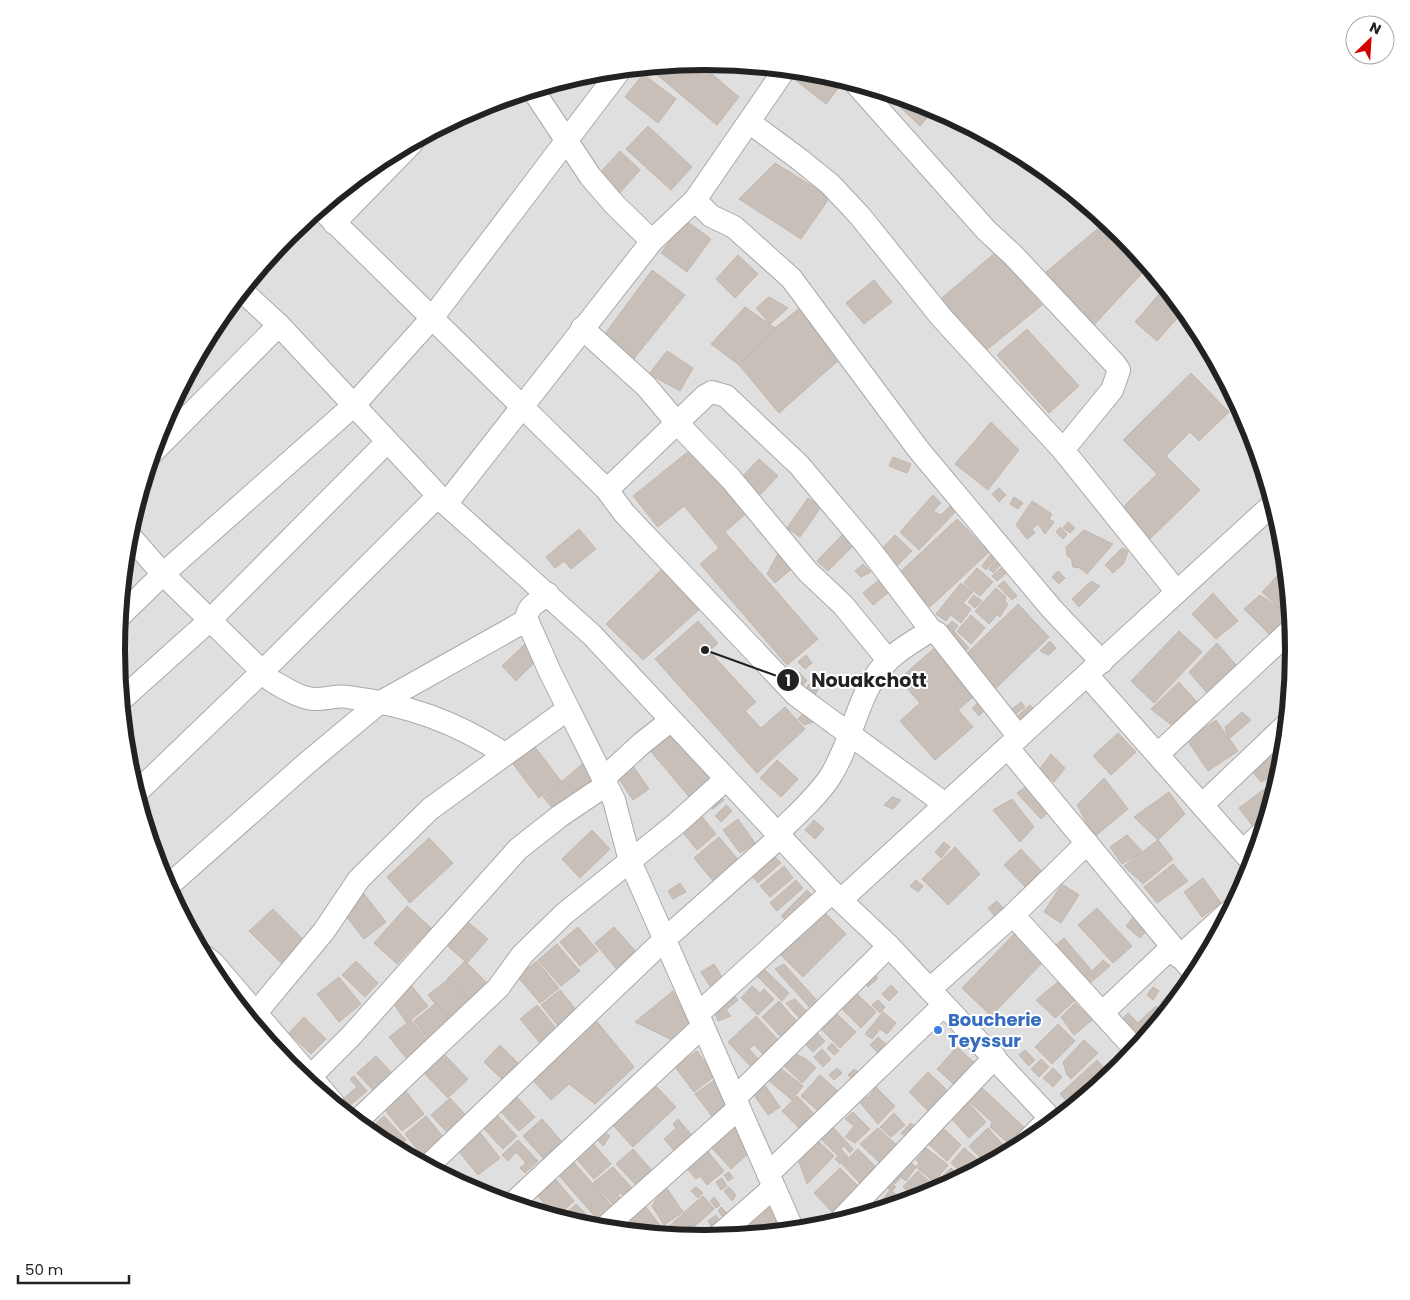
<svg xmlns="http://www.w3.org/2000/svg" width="1410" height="1300" font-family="Poppins,sans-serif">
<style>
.residential{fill:#e0dfdf}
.building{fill:#c7bfb8;stroke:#c4b6ab}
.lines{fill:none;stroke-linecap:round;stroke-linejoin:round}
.minor-casing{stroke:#a9a9a9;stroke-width:24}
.minor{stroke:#fff;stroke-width:22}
.shop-dot{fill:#3f7fe0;stroke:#fff;stroke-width:2}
.labels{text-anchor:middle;stroke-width:4;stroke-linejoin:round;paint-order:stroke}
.shop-label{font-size:18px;font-weight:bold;fill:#366cbe;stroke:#fff;text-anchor:start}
.rim{fill:none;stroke:#222;stroke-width:6}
.leader{fill:none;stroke:#222;stroke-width:2}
.callout-dot{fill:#222;stroke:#fff;stroke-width:2}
.mark-label{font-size:15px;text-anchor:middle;font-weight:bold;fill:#fff}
.callout-label{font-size:19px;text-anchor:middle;font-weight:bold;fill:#222;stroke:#fff;stroke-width:4;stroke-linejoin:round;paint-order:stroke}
</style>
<rect width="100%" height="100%" fill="#f2efe9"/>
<circle class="residential" cx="705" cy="650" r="587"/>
<g class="building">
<polygon points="698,62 739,97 717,125 649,68"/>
<polygon points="801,71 820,73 838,78 843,82 826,104 794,79"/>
<polygon points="643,74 676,99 658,123 625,97"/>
<polygon points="884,92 931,106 935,108 920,126"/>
<polygon points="648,126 692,167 671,190 626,149"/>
<polygon points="620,151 640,170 617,196 596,177"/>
<polygon points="775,163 830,197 801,239 739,199"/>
<polygon points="685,220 711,239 687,272 661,253"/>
<polygon points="1101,226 1144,271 1093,326 1046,272"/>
<polygon points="996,252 1042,305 983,353 937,302"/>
<polygon points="738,255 758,274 735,298 716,279"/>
<polygon points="652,270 685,295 632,361 602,338"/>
<polygon points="874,280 892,302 864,324 846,303"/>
<polygon points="1160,293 1182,313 1157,341 1135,322"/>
<polygon points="769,297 788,308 770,324 756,308"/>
<polygon points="745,307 775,328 739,365 711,344"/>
<polygon points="801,307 848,352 779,413 739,365 775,328"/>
<polygon points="1027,329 1079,386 1049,413 997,355"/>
<polygon points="667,351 693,368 680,391 649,374"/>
<polygon points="1191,373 1229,412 1199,441 1190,432 1166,456 1200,490 1148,541 1119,511 1157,474 1123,440"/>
<polygon points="991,422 1019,450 988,490 955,464"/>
<polygon points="694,447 749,511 725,532 818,639 787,665 700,564 719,548 684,506 658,527 633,496"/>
<polygon points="893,457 911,464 907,473 889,466"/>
<polygon points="759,459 778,476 758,497 739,480"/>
<polygon points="999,488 1006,495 999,502 992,494"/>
<polygon points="933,495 941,503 933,511 941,515 953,503 959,508 919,550 900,532"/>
<polygon points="1014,497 1023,503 1018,509 1010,504"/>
<polygon points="808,498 821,507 800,537 787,528"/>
<polygon points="1032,501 1052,514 1049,519 1054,522 1045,534 1038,524 1032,529 1035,533 1027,539 1016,525"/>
<polygon points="957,519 989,552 930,607 898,574"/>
<polygon points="1068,522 1075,528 1070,533 1063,528"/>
<polygon points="1060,527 1067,534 1063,539 1056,532"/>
<polygon points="579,529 596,549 571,569 564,561 555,568 546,557"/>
<polygon points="847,530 858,541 828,571 817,561"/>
<polygon points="1084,530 1113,544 1087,574 1080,568 1073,567 1071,558 1067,556 1066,547"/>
<polygon points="895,535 912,551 896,567 879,552"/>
<polygon points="781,548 796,565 775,583 767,574"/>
<polygon points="1122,548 1128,551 1124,563 1113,573 1105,565"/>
<polygon points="990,555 995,559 986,570 982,566"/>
<polygon points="995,561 1000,565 993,573 989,569"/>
<polygon points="863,564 871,572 861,577 855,571"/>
<polygon points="663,568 703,606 643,660 606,624"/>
<polygon points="977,568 993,582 980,596 964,583"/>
<polygon points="1001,568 1006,573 997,581 992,576"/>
<polygon points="1286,568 1287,584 1278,575"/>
<polygon points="1058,571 1065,578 1059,584 1052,577"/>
<polygon points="1278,575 1287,585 1290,611 1286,614 1262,592"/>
<polygon points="884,576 894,588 873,605 863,593"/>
<polygon points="1004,581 1017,596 1012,600 998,586"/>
<polygon points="1091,581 1100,586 1079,607 1072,599"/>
<polygon points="961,583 973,592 963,603 971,609 961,623 951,615 946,621 936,614"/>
<polygon points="996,588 1006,597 1005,601 1008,604 1000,617 997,615 989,624 975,611"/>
<polygon points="1213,593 1238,621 1216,639 1192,614"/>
<polygon points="974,595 982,601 975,608 968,602"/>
<polygon points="1260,595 1290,615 1291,618 1270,635 1244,609"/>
<polygon points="1018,604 1049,637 993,691 961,659"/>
<polygon points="971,615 985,628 971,644 957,631"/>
<polygon points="698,621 718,643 709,651 756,702 745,711 761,728 785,707 805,729 757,773 655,659"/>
<polygon points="952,621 958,626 953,632 947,626"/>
<polygon points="954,631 969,648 961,654 947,638"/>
<polygon points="1179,631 1202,652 1154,703 1131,681"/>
<polygon points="528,641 534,663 516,681 502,666"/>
<polygon points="1050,641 1056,648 1049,655 1040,651"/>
<polygon points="1217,643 1237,666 1207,693 1189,672"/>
<polygon points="937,646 978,693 958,710 973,727 935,760 900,721 920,703 899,679"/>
<polygon points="806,655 812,663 805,669 798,662"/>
<polygon points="799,672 807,681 800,687 793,677"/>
<polygon points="826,678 830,682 824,687 820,683"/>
<polygon points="1179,682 1197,702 1174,727 1151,709"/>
<polygon points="809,684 818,690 812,700 803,694"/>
<polygon points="980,701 987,708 979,716 972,708"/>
<polygon points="1021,702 1025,707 1009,719 1005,714"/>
<polygon points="1030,705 1037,713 1019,728 1013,720"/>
<polygon points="806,711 816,721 804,725 798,719"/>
<polygon points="1242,712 1251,720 1229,739 1225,727"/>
<polygon points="1216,720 1238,751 1208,771 1187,740"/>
<polygon points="673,728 714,778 690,798 648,748"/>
<polygon points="1118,733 1136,752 1111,775 1093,756"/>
<polygon points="1277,746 1283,755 1281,771 1261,782 1247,765"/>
<polygon points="535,747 561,781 539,798 513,764"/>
<polygon points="1051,754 1065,768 1054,782 1039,770"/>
<polygon points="777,760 798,779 781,797 760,778"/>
<polygon points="586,761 600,777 557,813 543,797"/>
<polygon points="631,763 649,789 633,800 615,773"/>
<polygon points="1104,778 1128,809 1094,837 1077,805"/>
<polygon points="1031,783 1053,808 1041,819 1017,793"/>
<polygon points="1267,787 1273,795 1266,819 1254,828 1239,808"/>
<polygon points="1169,792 1185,814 1158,840 1134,817"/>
<polygon points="718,793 724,800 713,809 707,803"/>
<polygon points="892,797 901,800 893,809 884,805"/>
<polygon points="1012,799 1034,827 1020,842 993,810"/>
<polygon points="726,805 732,811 721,822 715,816"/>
<polygon points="699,813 716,834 697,850 680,829"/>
<polygon points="738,819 755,843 740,853 723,830"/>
<polygon points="814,820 824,829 815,839 805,830"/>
<polygon points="592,830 610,849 580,878 562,859"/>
<polygon points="1127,835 1143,852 1122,864 1110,847"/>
<polygon points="719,837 740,862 715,883 694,858"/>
<polygon points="429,838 453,863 410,903 387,877"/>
<polygon points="1158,840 1173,859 1143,884 1124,866"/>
<polygon points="944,842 950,847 941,858 935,852"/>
<polygon points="955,847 980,874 948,905 922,879"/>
<polygon points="1021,849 1047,877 1030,892 1004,865"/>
<polygon points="771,853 781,863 758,883 749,873"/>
<polygon points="1173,864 1188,881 1157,903 1144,887"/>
<polygon points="784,866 793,878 770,897 760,886"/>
<polygon points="1203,878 1221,903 1202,917 1184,892"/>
<polygon points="796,880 803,888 777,911 770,903"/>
<polygon points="916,880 923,886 918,892 910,886"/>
<polygon points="680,883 686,892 673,899 668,891"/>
<polygon points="1062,884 1079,895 1061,923 1044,912"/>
<polygon points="807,890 816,899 790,924 781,916"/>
<polygon points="364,894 386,922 364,939 342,911"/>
<polygon points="997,901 1007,913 998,920 988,908"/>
<polygon points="407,906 431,928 397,964 374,943"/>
<polygon points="1097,908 1132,946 1113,963 1078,925"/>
<polygon points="273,909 306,942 282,964 249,931"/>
<polygon points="823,911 846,934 803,977 780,954"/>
<polygon points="1135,915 1148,929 1140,938 1126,926"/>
<polygon points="462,917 488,939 467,963 441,940"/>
<polygon points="578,927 598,951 580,966 560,942"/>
<polygon points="614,927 638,954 618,971 595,943"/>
<polygon points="1017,931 1046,959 991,1016 962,988"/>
<polygon points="1064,938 1092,971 1103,960 1110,966 1090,983 1056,945"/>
<polygon points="557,944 580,971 561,986 538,960"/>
<polygon points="356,961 378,983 365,997 342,975"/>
<polygon points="465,961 489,985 470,1003 447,979"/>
<polygon points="537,961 559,988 540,1003 517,976"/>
<polygon points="714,964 724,980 711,988 701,972"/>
<polygon points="784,964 821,1005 813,1011 775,969"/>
<polygon points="764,969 789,993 782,1001 757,976"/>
<polygon points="872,972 878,978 868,987 863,982"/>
<polygon points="1188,974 1193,979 1167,1010 1161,1002"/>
<polygon points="339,977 361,1004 339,1022 317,994"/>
<polygon points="1064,977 1081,995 1055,1018 1036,1000"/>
<polygon points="450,978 473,1005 451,1023 428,995"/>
<polygon points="410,984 428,1006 407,1023 390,999"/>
<polygon points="891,985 898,992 889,1001 882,994"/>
<polygon points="752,986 760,993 764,989 774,999 758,1015 741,998"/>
<polygon points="1153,987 1159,991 1153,1000 1147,995"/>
<polygon points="560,990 582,1017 563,1032 541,1005"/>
<polygon points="673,991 692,1029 670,1039 635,1022"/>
<polygon points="731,992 738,1000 726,1010 731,1016 718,1021 713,1008"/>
<polygon points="856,993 876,1012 861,1028 841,1008"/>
<polygon points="795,999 809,1014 802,1021 786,1003"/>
<polygon points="878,1000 885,1007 880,1013 872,1005"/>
<polygon points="779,1001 798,1023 782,1038 762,1017"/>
<polygon points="436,1003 454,1026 433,1045 414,1021"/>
<polygon points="1075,1003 1092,1020 1074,1035 1061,1017"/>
<polygon points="537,1005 561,1034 544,1048 520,1019"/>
<polygon points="1156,1006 1160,1011 1139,1031 1145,1036 1136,1045 1116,1025 1128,1013 1138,1023"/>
<polygon points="883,1012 896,1023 887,1034 880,1029 872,1039 865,1034"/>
<polygon points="837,1014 856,1032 840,1048 821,1029"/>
<polygon points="756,1016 781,1043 766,1057 754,1045 749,1049 760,1061 752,1068 728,1042"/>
<polygon points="304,1017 326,1039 311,1054 289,1033"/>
<polygon points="594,1018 634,1067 595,1104 569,1084 551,1100 528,1075"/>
<polygon points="411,1020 433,1047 412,1065 389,1037"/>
<polygon points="1058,1024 1075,1041 1052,1064 1035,1047"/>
<polygon points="815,1031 825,1041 813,1052 803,1042"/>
<polygon points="878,1037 887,1045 879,1054 870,1045"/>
<polygon points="1084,1040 1098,1053 1071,1079 1067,1075 1063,1062"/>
<polygon points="832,1043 839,1051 834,1055 827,1048"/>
<polygon points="500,1045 524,1069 508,1085 484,1062"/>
<polygon points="957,1047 977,1065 957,1087 937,1069"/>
<polygon points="822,1049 831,1059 823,1067 814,1057"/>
<polygon points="1025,1050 1035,1060 1029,1066 1019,1055"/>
<polygon points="697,1051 715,1076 694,1092 675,1067"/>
<polygon points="792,1052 806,1059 816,1068 802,1083 781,1063"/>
<polygon points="444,1054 468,1079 448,1098 424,1073"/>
<polygon points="376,1056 392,1073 374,1091 357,1073"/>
<polygon points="1041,1059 1049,1067 1039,1077 1031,1069"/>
<polygon points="1097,1060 1111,1075 1072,1107 1060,1094"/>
<polygon points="779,1067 803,1086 792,1100 769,1081"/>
<polygon points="837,1068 842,1073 834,1080 829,1075"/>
<polygon points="1053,1068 1062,1077 1053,1087 1043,1078"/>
<polygon points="854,1069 862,1075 856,1082 848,1075"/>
<polygon points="928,1072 949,1092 930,1113 909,1092"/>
<polygon points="820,1075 842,1095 824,1116 801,1096"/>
<polygon points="354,1076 367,1091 349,1106 343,1099 357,1087 350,1079"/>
<polygon points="716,1079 735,1105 715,1120 695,1094"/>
<polygon points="651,1081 676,1107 633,1147 609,1121"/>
<polygon points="762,1081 780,1107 768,1115 750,1089"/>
<polygon points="978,1084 1025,1128 1010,1145 990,1127 992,1122 965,1098"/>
<polygon points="402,1086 424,1114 402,1131 380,1104"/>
<polygon points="876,1087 895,1106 878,1124 857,1099 862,1092 868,1098"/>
<polygon points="514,1094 535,1117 519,1131 498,1109"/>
<polygon points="797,1096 817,1117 802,1131 782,1111"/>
<polygon points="450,1098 471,1121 452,1138 431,1115"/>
<polygon points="966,1100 986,1122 969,1138 949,1116"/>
<polygon points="853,1112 870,1129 855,1143 845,1137 854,1126 845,1119"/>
<polygon points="894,1113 905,1125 891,1137 880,1127"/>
<polygon points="384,1116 406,1140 396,1149 368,1131"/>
<polygon points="426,1116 449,1144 427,1162 405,1134"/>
<polygon points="498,1116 517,1136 503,1149 484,1129"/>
<polygon points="542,1119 562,1142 544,1159 523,1136"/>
<polygon points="678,1119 694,1138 676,1153 664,1139 676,1128 673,1124"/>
<polygon points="911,1123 920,1130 908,1138 901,1133"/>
<polygon points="734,1125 749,1153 731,1169 710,1146"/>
<polygon points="831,1125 853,1149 850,1153 844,1146 841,1149 848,1157 840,1164 835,1159 838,1156 819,1137"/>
<polygon points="941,1126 961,1145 947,1161 926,1142"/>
<polygon points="878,1128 901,1149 896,1155 890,1150 879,1162 860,1144"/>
<polygon points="988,1128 1007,1149 986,1164 969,1146"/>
<polygon points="478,1130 500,1158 478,1175 456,1148"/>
<polygon points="603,1131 610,1136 603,1146 597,1139"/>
<polygon points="518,1140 538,1161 525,1173 520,1168 526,1163 516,1152 508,1161 502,1155"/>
<polygon points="591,1141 611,1164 594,1179 574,1156"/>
<polygon points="818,1141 834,1156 807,1184 799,1162"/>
<polygon points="705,1148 724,1171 707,1185 700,1176 696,1179 684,1165"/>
<polygon points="926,1148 948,1165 934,1182 916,1167 919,1163 916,1160"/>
<polygon points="964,1148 984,1165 965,1176 951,1163"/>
<polygon points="633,1149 653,1172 637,1186 616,1164"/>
<polygon points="858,1149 879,1170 863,1186 842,1164"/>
<polygon points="570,1158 613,1207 598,1220 555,1171"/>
<polygon points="906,1158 916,1167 906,1181 901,1177 895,1184 889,1179"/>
<polygon points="613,1167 635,1191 625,1198 621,1193 617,1195 622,1199 614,1205 593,1183"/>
<polygon points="840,1168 862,1190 833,1213 814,1193"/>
<polygon points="951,1168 961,1178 941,1188 935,1183"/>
<polygon points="918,1171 933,1185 922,1196 916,1198 903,1187"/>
<polygon points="729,1172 733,1178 728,1181 724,1175"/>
<polygon points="722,1178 727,1186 721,1190 716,1182"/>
<polygon points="556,1180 574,1201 556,1217 538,1196"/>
<polygon points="889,1181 896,1187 892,1191 905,1202 884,1208 879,1204 890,1190 885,1186"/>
<polygon points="664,1184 683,1212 664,1225 652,1206 659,1195 656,1190"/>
<polygon points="696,1187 703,1193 698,1198 691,1191"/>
<polygon points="729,1187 736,1195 732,1201 724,1191"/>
<polygon points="703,1196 714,1209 695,1226 683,1213"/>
<polygon points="714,1197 720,1205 716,1208 710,1201"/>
<polygon points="642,1202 663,1229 656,1234 631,1231 621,1220"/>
<polygon points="764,1202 779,1219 763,1233 743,1235 736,1227"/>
<polygon points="576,1204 596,1224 593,1228 561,1218"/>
<polygon points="721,1207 727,1213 723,1217 718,1211"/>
<polygon points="683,1214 703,1237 702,1238 673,1236 667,1228"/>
<polygon points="716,1215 720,1222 713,1229 708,1221"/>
</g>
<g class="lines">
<g class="minor-casing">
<g id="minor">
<polyline points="856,84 986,230 1013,255 1115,364 1119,370 1112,390 1063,450"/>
<polyline points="533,90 590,176 615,205 652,241"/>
<polyline points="749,122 799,159 830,184 860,216 942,318 1063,450 1177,592"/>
<polyline points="695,200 711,216 734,227 791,278 918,449 1051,608 1102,662"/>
<polyline points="320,208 607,490 624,513 796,695 945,804"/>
<polyline points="334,223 412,143"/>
<polyline points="242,291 279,325 446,504 592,635 832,892 889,946 1054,1122"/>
<polyline points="582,328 646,386 677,423 731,479 808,572 843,605 888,660"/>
<polyline points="152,453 279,325"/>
<polyline points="607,490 705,396 712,392 726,396 799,465 868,547 931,630"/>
<polyline points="446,504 652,241 695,200 785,69"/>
<path d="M128,534L163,574L272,681C285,688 302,700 318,699C328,699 338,695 348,697C408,705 454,721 505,754"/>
<path d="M548,594C539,601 525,607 527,620L550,672L614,800L630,861L793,1230"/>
<polyline points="119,617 163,574 353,406 432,318 620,70"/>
<polyline points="1088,676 1253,863"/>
<polyline points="121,700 210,620 387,442"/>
<polyline points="1008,748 1196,975"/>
<polyline points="1158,754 1292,629"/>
<polyline points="603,779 641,744 670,721"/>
<polyline points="136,793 263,671 438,496"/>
<polyline points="1202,805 1286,725"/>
<path d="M778,833C796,815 816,798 830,777C852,743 856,698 882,667C895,651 915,641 931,630L937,633L1019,737"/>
<polyline points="1243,851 1262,833"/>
<polyline points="167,887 307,763 379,703 527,620"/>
<polyline points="842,899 1273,504"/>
<polyline points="1013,915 1087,843"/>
<polyline points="204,956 213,963 333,1103"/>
<polyline points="1179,957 1230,911"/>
<polyline points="930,989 1013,915 1135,1049"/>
<polyline points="1102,1013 1171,948"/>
<polyline points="698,1014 832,892"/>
<polyline points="250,1020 324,931 359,879 430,809 568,709"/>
<polyline points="306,1081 351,1036 518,849 560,816 606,785"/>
<polyline points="735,1098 889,946"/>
<polyline points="356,1122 498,988 522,955 564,914 676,824 726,779"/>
<polyline points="1024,1144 1050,1118"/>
<polyline points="428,1166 665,939 781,836"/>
<polyline points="768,1174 944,1005"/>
<polyline points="512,1204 703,1026"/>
<polyline points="840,1221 995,1057"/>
<polyline points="603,1229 739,1108"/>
<polyline points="716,1238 774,1187"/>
</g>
</g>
<use href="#minor" class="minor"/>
</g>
<circle class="shop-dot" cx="938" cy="1030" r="5"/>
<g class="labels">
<g class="shop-label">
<text x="948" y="1026">Boucherie<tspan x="948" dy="21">Teyssur</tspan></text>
</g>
</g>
<path d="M0 0H1410V1300H0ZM125 650a580 580 0 1 1 1160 0a580 580 0 1 1-1160 0Z" fill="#fff" fill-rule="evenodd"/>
<path class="rim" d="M125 650a580 580 0 1 1 1160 0a580 580 0 1 1-1160 0Z"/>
<path class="leader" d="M705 650L788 680"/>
<g class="callout-dot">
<circle cx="705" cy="650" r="5"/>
<circle cx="788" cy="680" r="12"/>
</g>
<g class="mark-label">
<text x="788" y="686">1</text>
</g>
<g class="callout-label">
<text x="869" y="687">Nouakchott</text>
</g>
<g transform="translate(1370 40) rotate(25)"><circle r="24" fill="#ffffff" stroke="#a7a7a7"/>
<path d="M0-4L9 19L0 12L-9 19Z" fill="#d40000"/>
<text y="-8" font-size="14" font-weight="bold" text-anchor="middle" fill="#222222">N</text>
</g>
<path d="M18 1275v8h111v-8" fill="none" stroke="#222222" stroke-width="2.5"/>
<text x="25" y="1275" font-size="15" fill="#222222" stroke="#ffffff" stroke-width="4" paint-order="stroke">50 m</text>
</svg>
